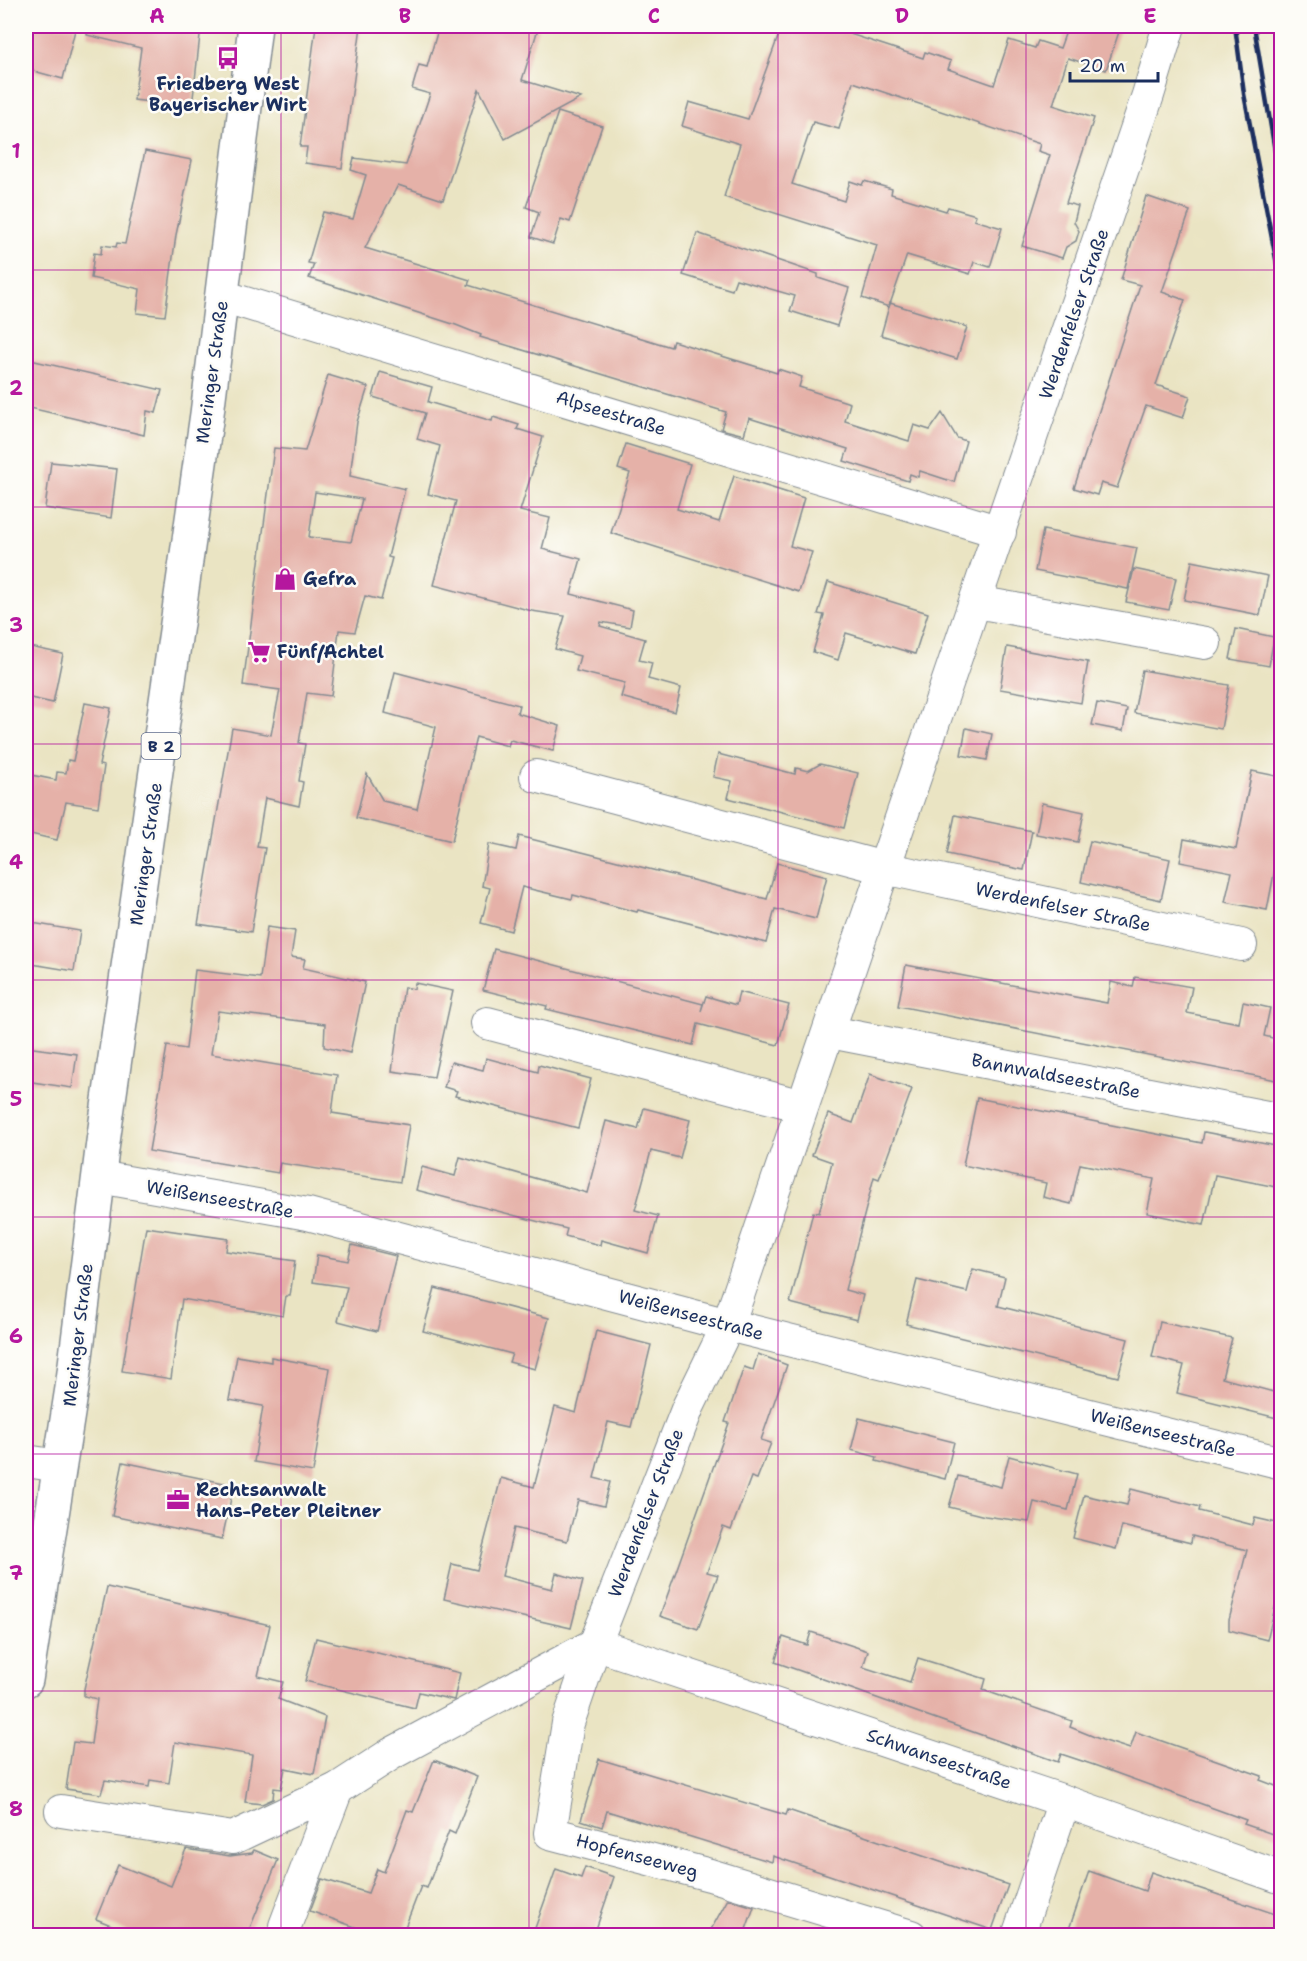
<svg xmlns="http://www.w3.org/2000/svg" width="1307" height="1961" font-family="'Shantell Sans',sans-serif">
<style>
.building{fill:#e5b1a8;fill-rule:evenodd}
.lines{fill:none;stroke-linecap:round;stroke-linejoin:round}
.minor-casing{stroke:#828a90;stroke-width:34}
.major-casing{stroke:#828a90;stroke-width:36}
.minor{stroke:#fff;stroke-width:32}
.major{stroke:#fff;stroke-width:33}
.rail{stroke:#1b2f5e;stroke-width:4.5}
.grid{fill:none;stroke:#b5179e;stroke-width:1.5;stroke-opacity:0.55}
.labels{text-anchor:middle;stroke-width:5;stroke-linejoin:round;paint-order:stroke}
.shield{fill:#fdfcf7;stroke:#5f6c8c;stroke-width:1.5}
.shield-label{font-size:16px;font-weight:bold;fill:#1b2f5e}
.poi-label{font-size:18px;font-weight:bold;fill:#1b2f5e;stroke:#fdfcf7;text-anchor:start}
.street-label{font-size:18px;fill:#1b2f5e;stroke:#fdfcf7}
.neatline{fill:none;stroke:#b5179e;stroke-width:2}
.grid-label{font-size:20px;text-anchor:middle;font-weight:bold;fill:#b5179e}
</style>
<rect width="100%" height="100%" fill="#fdfcf7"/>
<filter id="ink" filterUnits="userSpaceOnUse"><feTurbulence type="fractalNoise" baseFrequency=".0167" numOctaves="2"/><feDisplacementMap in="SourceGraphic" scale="12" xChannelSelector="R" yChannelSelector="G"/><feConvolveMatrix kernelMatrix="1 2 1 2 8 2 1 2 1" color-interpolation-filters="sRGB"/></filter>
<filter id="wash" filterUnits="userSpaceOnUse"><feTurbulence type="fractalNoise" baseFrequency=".008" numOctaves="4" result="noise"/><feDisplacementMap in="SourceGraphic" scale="24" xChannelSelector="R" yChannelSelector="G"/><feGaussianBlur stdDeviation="1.35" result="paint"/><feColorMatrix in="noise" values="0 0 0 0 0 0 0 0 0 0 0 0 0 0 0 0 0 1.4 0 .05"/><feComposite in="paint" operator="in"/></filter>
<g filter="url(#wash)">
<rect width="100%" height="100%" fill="#eae4c3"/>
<g id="blocks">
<g class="building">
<polygon points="26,26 76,26 63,79 26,69"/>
<polygon points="88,26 201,26 192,107 134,100 141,48 87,35"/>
<polygon points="316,26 361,26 342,168 305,163 307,147 300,147"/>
<polygon points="439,26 525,26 538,29 522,80 581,98 505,139 479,89 443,200 398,185 365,248 470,280 468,285 671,347 673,341 777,373 778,369 802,377 799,387 850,403 845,421 909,441 914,425 930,430 942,413 957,438 966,441 954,482 920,471 918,477 910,474 908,481 844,461 848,449 749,418 744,435 721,429 726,412 480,337 481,335 456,325 309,278 314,264 308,263 323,212 353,219 366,175 351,170 354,158 406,165 430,94 412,89 419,65 427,67"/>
<polygon points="782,26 852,26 850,34 923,58 925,52 951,61 948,69 994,85 1009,40 1035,48 1038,41 1060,48 1068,26 1121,26 1106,70 1068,58 1053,105 1094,118 1066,203 1078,206 1074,222 1079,231 1076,241 1066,247 1062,258 1022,246 1050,155 1038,151 1040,144 853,82 839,129 813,122 792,184 844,201 850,181 862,185 864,181 892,189 891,194 946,211 948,207 976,215 974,220 1002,228 990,267 974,262 970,274 907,255 889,307 862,298 877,245 724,197 740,144 682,126 689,102 748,119"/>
<polygon points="558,112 602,126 570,222 561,219 553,244 531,237 539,212 526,207"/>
<polygon points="145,151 192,160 176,235 165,316 137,313 140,289 91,278 94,253 101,254 102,245 116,247 117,243 125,244"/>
<polygon points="1146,196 1190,211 1162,292 1185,300 1156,385 1190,396 1183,418 1146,406 1117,488 1101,483 1097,495 1074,488 1140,285 1121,280"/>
<polygon points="697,233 818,274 818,278 849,288 837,326 790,311 795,296 736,279 732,290 683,275"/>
<polygon points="890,303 967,327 957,359 881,335"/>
<polygon points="26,359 162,390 156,413 147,411 144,435 26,407"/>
<polygon points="380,372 432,387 428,402 492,421 493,417 519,425 517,429 543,437 520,511 550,518 542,549 581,559 571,594 633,610 630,627 601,622 600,626 645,639 639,660 652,663 648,679 681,688 675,712 621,697 625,683 576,671 580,656 555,649 565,616 532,611 434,585 456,501 428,494 440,446 417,439 425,413 373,397"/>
<path d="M328,375L368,387L357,422L350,476L405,489L388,557L392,558L381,600L365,596L355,632L339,630L331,696L307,693L299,743L305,744L299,781L303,782L299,806L265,798L257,847L265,848L251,932L198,924L232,728L271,735L280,690L243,685L274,448L305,451ZM315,492L362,499L351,542L309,537Z"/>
<polygon points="626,444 690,464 677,509 719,522 734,476 804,498 790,546 812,552 799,592 611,533 630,473 618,469"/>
<polygon points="51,462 117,469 111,518 45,508"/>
<polygon points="1043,530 1137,548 1128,589 1035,571"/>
<polygon points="1192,561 1268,576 1260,615 1184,600"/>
<polygon points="1134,569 1176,578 1169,610 1126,602"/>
<polygon points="828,582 928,613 915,654 846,633 838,660 813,652 824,615 818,614"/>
<polygon points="1236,629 1274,637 1269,666 1230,659"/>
<polygon points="26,646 63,654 53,703 26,697"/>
<polygon points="1007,647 1088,662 1081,703 1000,689"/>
<polygon points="1142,670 1229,685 1221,729 1134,713"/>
<polygon points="395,672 519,705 517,713 560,726 553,751 510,740 508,746 476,737 452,841 356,818 367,774 383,801 417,809 436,727 385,713"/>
<polygon points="85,703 111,708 99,765 104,766 98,807 66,802 57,840 26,833 26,774 56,780 57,772 66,773 68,760 73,761"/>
<polygon points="1097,703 1127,709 1123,731 1092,725"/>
<polygon points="966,728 992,734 987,760 961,755"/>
<polygon points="718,754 795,774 796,768 808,771 820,764 858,773 844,828 728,798 732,781 713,777"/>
<polygon points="1252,771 1281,777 1281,838 1267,910 1225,902 1232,872 1180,862 1184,839 1236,849"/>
<polygon points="1042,803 1084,812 1078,842 1036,834"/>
<polygon points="955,815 1032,831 1024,870 947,854"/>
<polygon points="519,836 767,899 777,863 827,876 816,919 775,909 766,943 638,910 637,912 573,895 572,899 522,887 511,931 481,923 490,888 482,886 489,844 516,850"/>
<polygon points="1090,841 1170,859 1161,900 1081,882"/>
<polygon points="26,922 80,931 74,971 26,963"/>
<polygon points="267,927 295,931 291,957 305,959 303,968 365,982 350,1053 324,1047 325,1024 218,1011 211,1054 337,1075 332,1113 409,1125 400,1182 280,1163 278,1173 149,1151 167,1046 186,1049 195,970 260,978"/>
<polygon points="494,949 703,1004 701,1011 706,996 736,1005 739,992 789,1005 778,1045 698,1024 693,1045 546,1009 547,1006 483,990"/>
<polygon points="906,965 1107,1003 1111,982 1133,987 1135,977 1192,987 1187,1013 1239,1023 1243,1002 1270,1008 1264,1036 1281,1040 1281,1081 898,1006"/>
<polygon points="415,983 453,991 434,1077 392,1071 404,987 414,989"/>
<polygon points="26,1047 77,1054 72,1088 26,1081"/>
<polygon points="486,1058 538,1072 539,1065 591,1079 578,1128 455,1096 457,1091 444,1087 451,1062 483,1070"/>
<polygon points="870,1074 912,1089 879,1179 874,1177 845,1290 863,1295 857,1320 790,1303 813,1212 819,1213 832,1162 812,1155 828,1114 853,1123"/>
<polygon points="977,1098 1202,1143 1204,1132 1281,1147 1281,1188 1215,1175 1204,1225 1147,1213 1154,1179 1080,1164 1071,1204 1043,1197 1046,1183 963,1165"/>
<polygon points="644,1108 690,1120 680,1158 651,1151 635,1210 658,1216 648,1253 601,1240 600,1245 565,1236 567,1229 416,1190 422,1167 455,1176 460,1157 587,1193 606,1121 638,1129"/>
<polygon points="146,1227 228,1239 226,1251 295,1261 290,1296 286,1296 283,1316 182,1299 171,1379 122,1371"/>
<polygon points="352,1245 396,1256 377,1331 338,1321 347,1287 313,1282 317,1255 348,1261"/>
<polygon points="973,1269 1005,1277 998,1306 1128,1339 1118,1377 906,1324 917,1280 967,1292"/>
<polygon points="435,1288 549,1318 535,1369 509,1362 512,1354 423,1331"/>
<polygon points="1160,1322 1232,1338 1222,1378 1281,1394 1281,1419 1177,1393 1184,1365 1152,1357"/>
<polygon points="596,1331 651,1345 631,1427 608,1422 594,1478 610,1482 604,1506 578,1500 567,1541 514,1528 502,1576 552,1589 556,1573 583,1581 571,1628 444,1599 452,1564 477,1570 501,1478 534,1487 555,1407 576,1413"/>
<polygon points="758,1354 787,1365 761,1440 771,1443 757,1479 751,1477 731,1530 723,1527 707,1572 718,1575 698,1629 660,1616 729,1423 725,1422 744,1367 753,1370"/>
<polygon points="237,1356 271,1362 271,1357 330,1368 313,1472 254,1462 263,1406 229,1400"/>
<polygon points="859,1418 954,1442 945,1479 876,1461 877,1457 851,1450"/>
<polygon points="1009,1456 1077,1474 1068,1510 1034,1502 1029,1522 985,1516 949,1507 958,1476 1001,1487"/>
<polygon points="123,1462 234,1485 222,1539 112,1516"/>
<polygon points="1131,1489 1200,1507 1199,1511 1253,1525 1255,1518 1281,1524 1281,1583 1267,1640 1229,1630 1229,1620 1247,1550 1192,1536 1191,1543 1122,1526 1116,1549 1073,1538 1084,1495 1127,1505"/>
<polygon points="107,1587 270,1625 258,1676 283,1682 278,1699 325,1717 314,1774 285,1768 281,1789 274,1788 273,1799 262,1804 245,1802 252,1755 175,1742 169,1783 150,1780 149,1787 105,1780 101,1794 66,1789 73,1742 91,1744 97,1699 84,1696 84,1689"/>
<polygon points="811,1632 868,1651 863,1667 910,1682 918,1658 986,1679 983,1690 1072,1721 1070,1727 1102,1740 1130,1749 1136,1732 1262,1776 1260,1780 1281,1788 1281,1837 1244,1824 1246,1820 1094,1765 1061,1754 1058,1762 775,1662 783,1637 807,1645"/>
<polygon points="316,1638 460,1673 454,1700 419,1692 415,1708 305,1681"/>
<polygon points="599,1759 786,1815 788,1810 1008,1885 992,1930 773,1856 772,1862 607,1811 602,1827 581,1820"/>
<polygon points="434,1760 477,1777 455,1834 449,1831 427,1888 421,1886 402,1935 352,1935 355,1927 310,1911 322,1879 368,1893 377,1869 384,1872 407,1810 413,1812"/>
<polygon points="186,1849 230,1856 252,1853 254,1850 278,1860 247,1935 136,1935 96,1919 118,1865 171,1886"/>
<polygon points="585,1867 614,1877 594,1935 547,1935 534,1931 556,1869 581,1878"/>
<polygon points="1089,1871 1145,1891 1151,1872 1219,1895 1281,1916 1281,1935 1067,1935"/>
<polygon points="728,1899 754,1907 744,1935 708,1935"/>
</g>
</g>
</g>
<g filter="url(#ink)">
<use href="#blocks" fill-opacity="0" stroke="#828a90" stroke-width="1.5"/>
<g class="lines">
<g class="minor-casing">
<g id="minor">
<polyline points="222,296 1000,532"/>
<polyline points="976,602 1205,643"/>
<polyline points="536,776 884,868 1241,945"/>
<polyline points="487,1023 802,1106"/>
<polyline points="830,1032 1282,1120"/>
<polyline points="99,1177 308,1214 728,1325 1282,1463"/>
<polyline points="26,1461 59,1466"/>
<polyline points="595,1644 1064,1801 1282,1878"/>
<polyline points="61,1811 233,1838 337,1789 391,1754 595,1644"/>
<polyline points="285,1926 337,1789"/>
<polyline points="911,1936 710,1875 550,1833 568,1723 595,1644 688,1407 728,1325 1148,95 1169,26"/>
<polyline points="1018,1936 1064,1801"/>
</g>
</g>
<g class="major-casing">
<polyline id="major" points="26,1680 72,1388 103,1142 207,414 255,26"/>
</g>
<use href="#minor" class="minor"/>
<use href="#major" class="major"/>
<g class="rail">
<polyline points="1235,26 1244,94 1282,290"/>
<polyline points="1254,26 1282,193"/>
</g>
</g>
</g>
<path class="grid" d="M281,26V1936M529,26V1936M778,26V1936M1026,26V1936M26,270H1282M26,507H1282M26,744H1282M26,980H1282M26,1217H1282M26,1454H1282M26,1691H1282"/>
<defs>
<g id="bus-bare" transform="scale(1.8)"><path d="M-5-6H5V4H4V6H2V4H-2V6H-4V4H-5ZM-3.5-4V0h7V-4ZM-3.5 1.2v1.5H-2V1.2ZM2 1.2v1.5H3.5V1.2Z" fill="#b5179e" stroke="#fdfcf7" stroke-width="2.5" paint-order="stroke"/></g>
<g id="shop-bare" transform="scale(1.8)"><path d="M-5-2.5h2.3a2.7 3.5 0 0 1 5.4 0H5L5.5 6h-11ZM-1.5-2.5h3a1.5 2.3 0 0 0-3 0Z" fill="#b5179e" stroke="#fdfcf7" stroke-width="2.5" paint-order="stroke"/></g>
<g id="supermarket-bare" transform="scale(1.8)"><path d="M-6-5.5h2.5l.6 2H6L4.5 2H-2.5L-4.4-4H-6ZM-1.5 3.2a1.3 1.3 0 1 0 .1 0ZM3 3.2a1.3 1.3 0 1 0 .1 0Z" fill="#b5179e" stroke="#fdfcf7" stroke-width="2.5" paint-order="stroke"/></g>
<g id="office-bare" transform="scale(1.8)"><path d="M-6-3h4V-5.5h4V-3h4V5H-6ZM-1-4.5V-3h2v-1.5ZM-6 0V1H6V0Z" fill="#b5179e" stroke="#fdfcf7" stroke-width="2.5" paint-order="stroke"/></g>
</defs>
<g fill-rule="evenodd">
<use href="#bus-bare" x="228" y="58"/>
<use href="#shop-bare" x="285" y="579"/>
<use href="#supermarket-bare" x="259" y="652"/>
<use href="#office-bare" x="178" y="1500"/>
</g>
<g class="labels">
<rect class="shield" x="141.5" y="733" width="39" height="26" rx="4.5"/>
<g class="shield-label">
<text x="161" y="752">B 2</text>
</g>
<g class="poi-label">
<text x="228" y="90" text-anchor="middle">Friedberg West<tspan x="228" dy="21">Bayerischer Wirt</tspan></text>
<text x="303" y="585">Gefra</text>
<text x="277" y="658">Fünf/Achtel</text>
<text x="196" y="1496">Rechtsanwalt<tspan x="196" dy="21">Hans-Peter Pleitner</tspan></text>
</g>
<g class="street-label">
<text transform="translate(1074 314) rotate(-71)" y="6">Werdenfelser Straße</text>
<text transform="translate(212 372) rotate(-82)" y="6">Meringer Straße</text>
<text transform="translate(611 413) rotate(17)" y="6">Alpseestraße</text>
<text transform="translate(146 854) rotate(-82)" y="6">Meringer Straße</text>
<text transform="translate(1063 907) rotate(12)" y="6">Werdenfelser Straße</text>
<text transform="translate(1056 1076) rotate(11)" y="6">Bannwaldseestraße</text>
<text transform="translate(220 1199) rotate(10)" y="6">Weißenseestraße</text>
<text transform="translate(691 1315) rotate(15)" y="6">Weißenseestraße</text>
<text transform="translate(78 1335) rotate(-83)" y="6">Meringer Straße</text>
<text transform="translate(1163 1433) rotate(14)" y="6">Weißenseestraße</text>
<text transform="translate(646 1513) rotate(-69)" y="6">Werdenfelser Straße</text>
<text transform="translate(939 1759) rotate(19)" y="6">Schwanseestraße</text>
<text transform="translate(637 1856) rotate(15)" y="6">Hopfenseeweg</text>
</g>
</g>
<rect width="1307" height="1961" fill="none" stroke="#fdfcf7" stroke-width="66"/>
<path d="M1070 72v9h88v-9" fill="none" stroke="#1b2f5e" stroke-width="3"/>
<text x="1079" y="72" font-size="18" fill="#1b2f5e" stroke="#fdfcf7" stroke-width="4.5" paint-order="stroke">20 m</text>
<rect x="33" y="33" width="1241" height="1895" class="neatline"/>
<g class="grid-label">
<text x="157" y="23">A</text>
<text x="405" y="23">B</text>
<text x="654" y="23">C</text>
<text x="902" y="23">D</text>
<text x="1150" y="23">E</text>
<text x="16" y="158">1</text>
<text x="16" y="395">2</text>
<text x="16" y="632">3</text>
<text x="16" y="869">4</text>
<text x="16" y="1106">5</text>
<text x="16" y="1343">6</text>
<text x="16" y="1580">7</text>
<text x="16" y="1816">8</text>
</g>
</svg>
